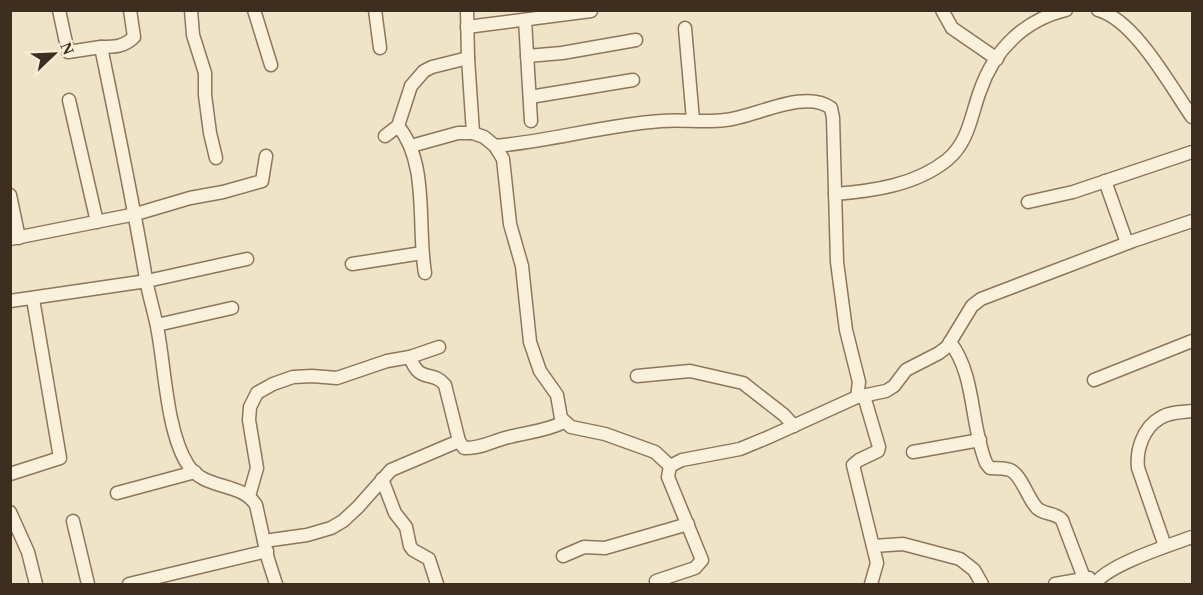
<svg xmlns="http://www.w3.org/2000/svg" width="1203" height="595" font-family="'Times New Roman',serif">
<style>
.lines{fill:none;stroke-linecap:round;stroke-linejoin:round}
.minor-casing{stroke:#8d765c;stroke-width:15}
.minor{stroke:#faf1dc;stroke-width:12}
</style>
<rect width="100%" height="100%" fill="#f0e4c8"/>
<g class="lines">
<g class="minor-casing">
<g id="minor">
<path d="M59,10L68,52L101,47C117,125 133,201 146,279C149,297 155,314 158,332C165,370 167,433 188,465C205,491 241,481 256,505L268,559L276,584"/>
<polyline points="191,10 193,35 205,73 205,95 210,133 216,158"/>
<polyline points="254,10 271,65"/>
<polyline points="375,10 380,48"/>
<polyline points="467,10 468,58 473,133"/>
<polyline points="942,10 952,28 997,59"/>
<path d="M1098,10C1135,20 1171,87 1192,117"/>
<polyline points="525,20 531,121"/>
<polyline points="467,27 591,11"/>
<polyline points="685,28 693,120"/>
<path d="M101,47C114,47 124,47 134,37L130,10"/>
<polyline points="527,56 562,53 636,40"/>
<polyline points="530,97 633,80"/>
<polyline points="69,100 97,222"/>
<path d="M398,126C429,163 417,226 425,273"/>
<polyline points="385,136 398,126 411,86 424,71 432,67 468,58"/>
<polyline points="411,146 458,133 473,133 484,137 495,146 503,159 510,224 522,266 530,342 540,371 557,395 561,418 571,427 605,434 655,452 670,466"/>
<path d="M495,146C551,141 605,125 661,121C682,119 704,123 725,120C753,118 805,88 831,108L833,118L837,262L846,330L859,382L857,397L769,437L740,449L682,460L670,466L668,477L702,560L695,568L656,581"/>
<polyline points="1105,181 1127,243"/>
<path d="M835,194C873,191 916,185 947,160C969,142 971,115 980,91C994,50 1024,20 1066,10"/>
<polyline points="10,195 19,238"/>
<polyline points="1028,202 1073,192 1192,152"/>
<polyline points="10,239 136,214 190,198 223,192 262,181 266,156"/>
<polyline points="352,264 422,253"/>
<polyline points="10,301 147,281 247,259"/>
<polyline points="157,325 232,308"/>
<path d="M950,342C976,376 970,424 986,463L990,468C996,468 1004,468 1010,470C1021,474 1028,499 1037,508C1044,515 1055,512 1062,520L1084,578"/>
<path d="M410,357C420,385 432,369 445,385L459,441L464,448C479,449 491,442 505,438C526,432 544,432 564,422"/>
<polyline points="637,376 690,371 743,383 784,415 794,426"/>
<polyline points="1094,380 1192,341"/>
<polyline points="864,396 879,447 878,451 859,460 853,465 877,563 871,584"/>
<polyline points="857,397 886,391 894,386 906,370 939,353 947,347 972,306 981,299 1133,241 1192,221"/>
<polyline points="913,452 980,440"/>
<polyline points="10,474 60,458 33,299"/>
<polyline points="382,479 395,513 406,527 410,546 413,550 429,559 437,584"/>
<polyline points="117,493 195,472"/>
<polyline points="249,496 257,468 249,420 250,407 257,393 273,384 293,377 312,376 337,378 387,361 410,357 439,347"/>
<polyline points="10,512 28,552 36,584"/>
<polyline points="73,521 88,584"/>
<polyline points="264,541 307,535 331,528 343,521 358,507 391,470 459,441"/>
<polyline points="873,546 903,544 960,559 974,570 982,584"/>
<path d="M1165,546L1138,468C1136,450 1143,428 1160,418C1169,412 1182,412 1192,411"/>
<polyline points="563,556 584,547 605,548 688,524"/>
<polyline points="129,584 267,551"/>
<polyline points="1055,584 1089,578"/>
<path d="M1095,584C1107,565 1170,545 1192,537"/>
</g>
</g>
<use href="#minor" class="minor"/>
</g>
<rect width="1203" height="595" fill="none" stroke="#3d2e20" stroke-width="24"/>
<g transform="translate(54 54) rotate(67)" stroke="#f7eed8" stroke-width="4.5" paint-order="stroke">
<path d="M0-4.5L10 22L0 15L-10 22Z" fill="#3d2e20"/>
<text y="-9" font-size="16" font-weight="bold" text-anchor="middle" fill="#3d2e20">N</text>
</g>
</svg>
